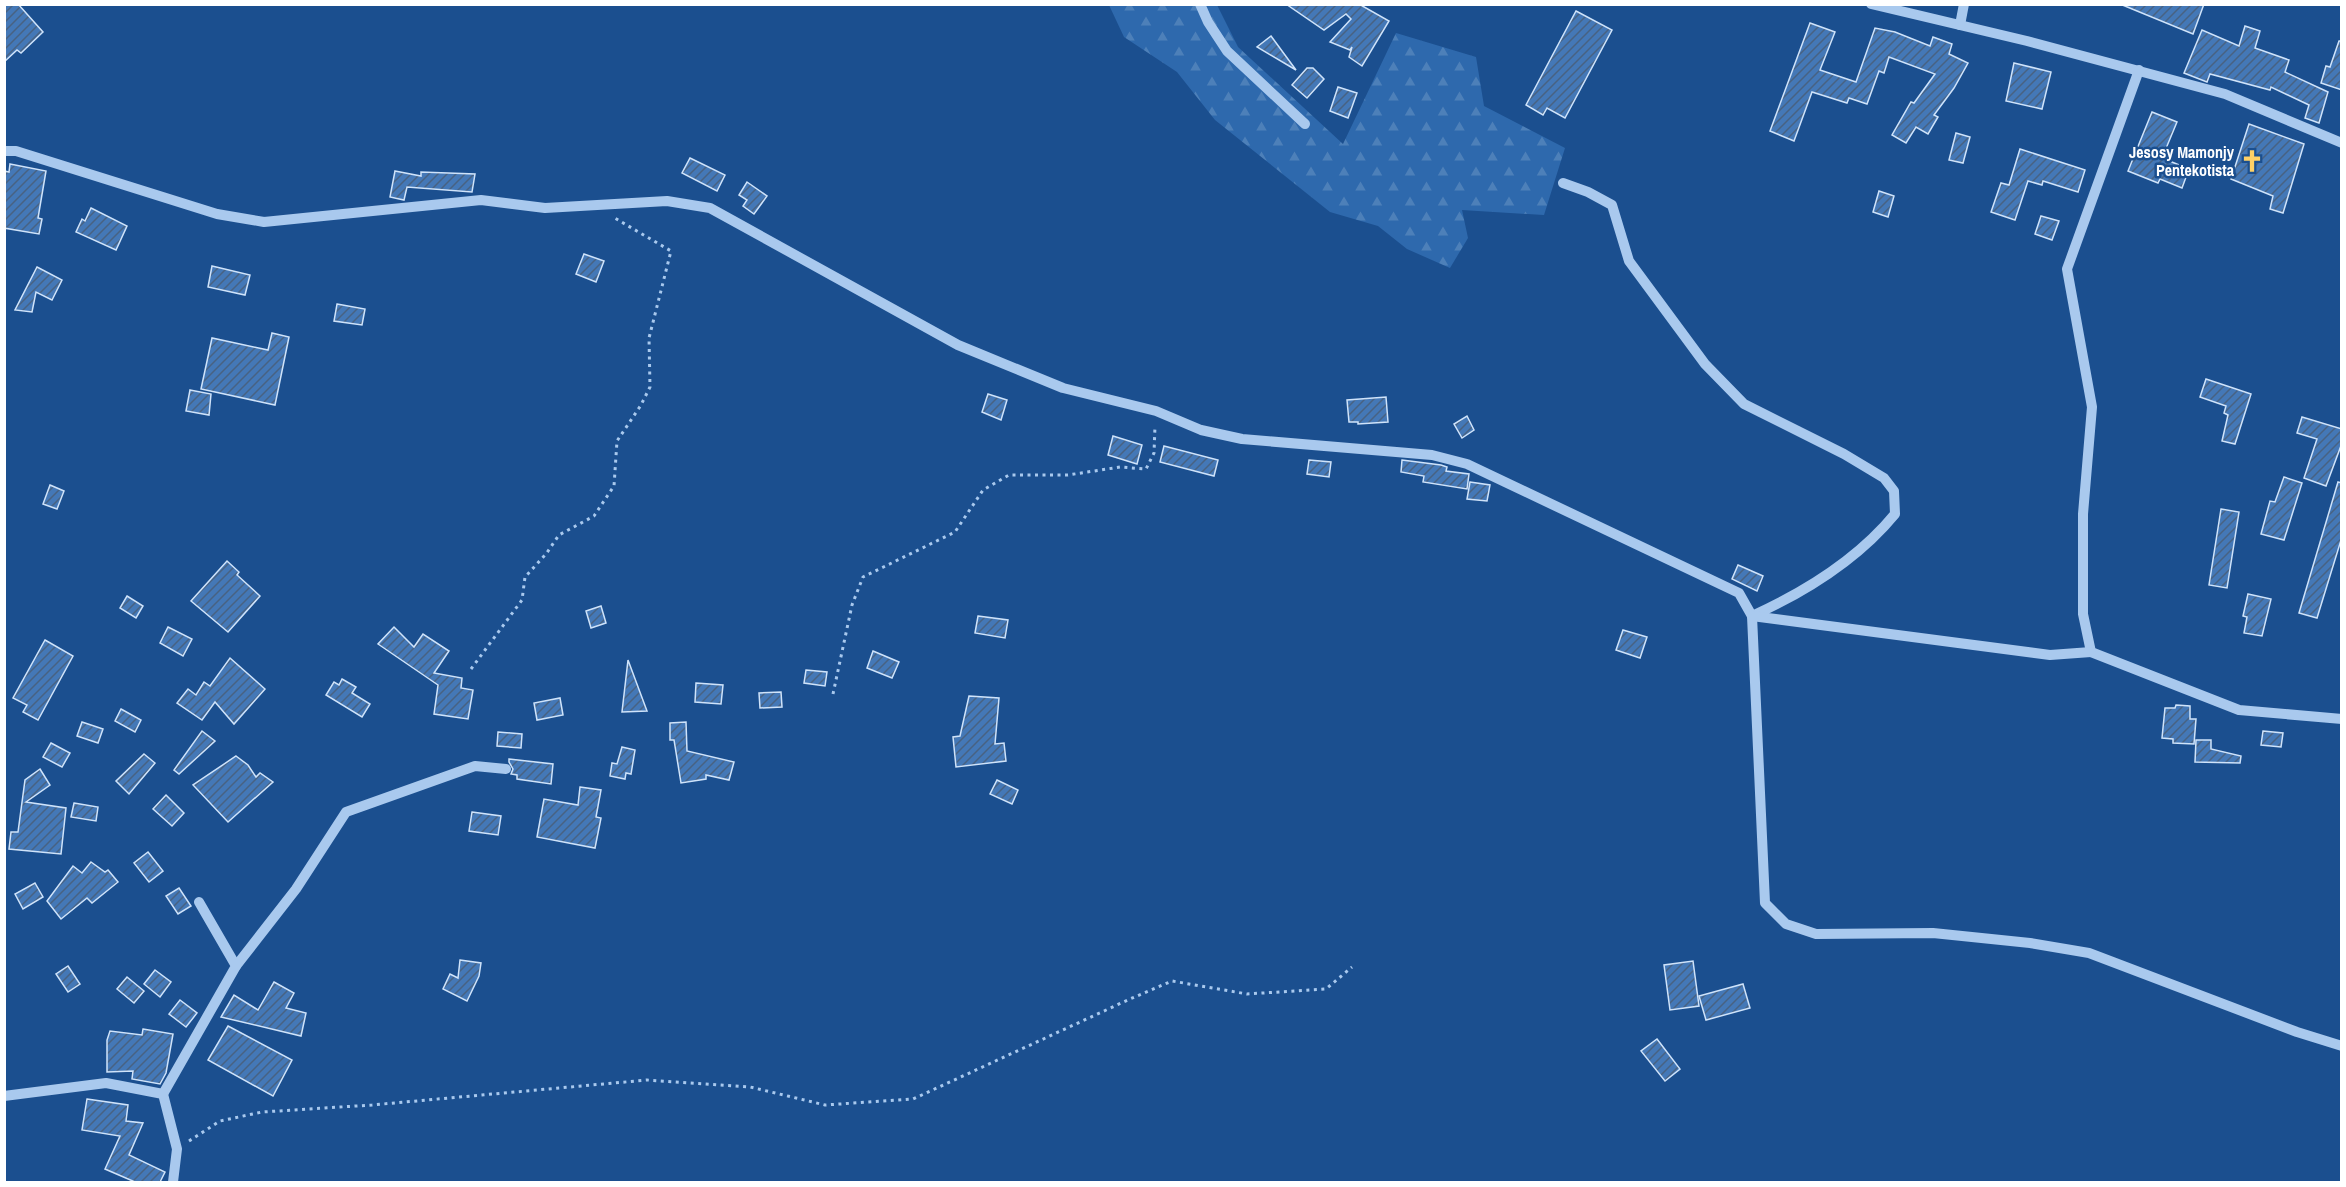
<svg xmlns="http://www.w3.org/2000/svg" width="2346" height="1187" font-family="'Archivo Narrow',sans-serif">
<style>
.forest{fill:url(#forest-firs)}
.building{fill:url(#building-hatch);stroke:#cfe3fa;stroke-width:1.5}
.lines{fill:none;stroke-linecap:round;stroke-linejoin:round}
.path{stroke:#a9c9ee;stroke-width:3;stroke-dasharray:3 4.5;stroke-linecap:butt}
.minor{stroke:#a9c9ee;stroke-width:10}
.labels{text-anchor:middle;stroke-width:5;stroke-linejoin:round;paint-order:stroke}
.poi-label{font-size:16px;font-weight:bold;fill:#fff;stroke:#1b4f8f;text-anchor:end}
</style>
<defs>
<pattern id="forest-firs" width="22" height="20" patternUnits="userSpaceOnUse" patternTransform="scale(1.5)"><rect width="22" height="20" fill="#2e69ad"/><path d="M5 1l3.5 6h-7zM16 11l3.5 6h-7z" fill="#4d80b9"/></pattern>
<pattern id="building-hatch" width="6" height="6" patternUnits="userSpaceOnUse" patternTransform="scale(1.5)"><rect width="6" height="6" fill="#4478b7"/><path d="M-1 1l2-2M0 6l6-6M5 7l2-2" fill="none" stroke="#486282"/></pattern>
</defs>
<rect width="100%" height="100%" fill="#1b4f8f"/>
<polygon class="forest" points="1109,5 1217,5 1238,47 1343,144 1396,33 1476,57 1484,106 1565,148 1544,215 1462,210 1468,238 1450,268 1407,249 1378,226 1330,212 1215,120 1177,72 1124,37"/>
<g class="building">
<polygon points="4,4 18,4 43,32 21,53 17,50 4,62"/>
<polygon points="1286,4 1359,4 1389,21 1362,66 1349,57 1352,47 1350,50 1330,42 1351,19 1346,14 1324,30"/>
<polygon points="2120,4 2204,4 2193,34"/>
<polygon points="1576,11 1612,30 1565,118 1547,108 1543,115 1526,105"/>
<polygon points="1810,23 1835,32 1820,70 1856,82 1875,28 1895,32 1930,46 1933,37 1952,44 1949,54 1968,63 1954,88 1934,115 1938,117 1928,134 1916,127 1906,143 1892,135 1911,102 1914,103 1935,74 1889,57 1884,73 1879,71 1867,104 1849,98 1847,103 1812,92 1794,141 1770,131"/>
<polygon points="2245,26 2260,31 2255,48 2289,60 2285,72 2328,92 2319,123 2305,118 2309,105 2271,87 2270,90 2210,74 2207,82 2184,73 2202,30 2239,46"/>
<polygon points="1271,36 1296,70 1257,47"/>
<polygon points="2339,41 2342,41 2342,90 2321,83 2326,66 2330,67"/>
<polygon points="2014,63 2051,72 2042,109 2006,101"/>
<polygon points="1307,68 1313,68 1324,79 1307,98 1292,85"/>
<polygon points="1338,87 1357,93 1348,118 1330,111"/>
<polygon points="2152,112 2177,122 2162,158 2189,169 2182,188 2160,179 2158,183 2128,171"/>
<polygon points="2249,124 2304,144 2283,213 2270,209 2273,196 2231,179"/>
<polygon points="1956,133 1970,137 1963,163 1949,160"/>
<polygon points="2020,149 2085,170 2078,192 2043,181 2042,185 2028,181 2015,220 1991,212 2001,183 2009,185"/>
<polygon points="690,158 725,175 717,191 682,173"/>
<polygon points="10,164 46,171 38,218 42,219 39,234 4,228 4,171 9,172"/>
<polygon points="395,171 421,176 421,172 475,174 472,192 407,187 404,200 390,197"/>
<polygon points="747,182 767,196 754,214 743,206 747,200 739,195"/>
<polygon points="1879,191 1894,196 1888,217 1873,212"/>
<polygon points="91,208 127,226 116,250 76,232 82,219 85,221"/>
<polygon points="2041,216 2059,221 2052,240 2035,234"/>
<polygon points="584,254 604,261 596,282 576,274"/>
<polygon points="212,266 250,275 245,295 208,287"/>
<polygon points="37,267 62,280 52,300 36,292 32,312 15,310"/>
<polygon points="337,304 365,309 362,325 334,321"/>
<polygon points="272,333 289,337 275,405 201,389 212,338 268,350"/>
<polygon points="2206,379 2251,394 2235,444 2222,441 2228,415 2224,413 2226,406 2200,397"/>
<polygon points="190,390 211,394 209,415 186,411"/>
<polygon points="988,394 1007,400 1001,420 982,412"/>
<polygon points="1386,397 1388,422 1358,424 1358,422 1349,422 1347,400"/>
<polygon points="1467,416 1474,430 1462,438 1454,424"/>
<polygon points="2302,417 2342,429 2342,443 2326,486 2304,478 2317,439 2297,433"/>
<polygon points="1113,436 1142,445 1137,464 1108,455"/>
<polygon points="1164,446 1218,460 1214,476 1160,462"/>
<polygon points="1309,460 1331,462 1329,477 1307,474"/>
<polygon points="1402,460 1441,465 1447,467 1446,471 1469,474 1467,489 1423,482 1424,476 1401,472"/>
<polygon points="2284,477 2302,483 2284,540 2261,534 2270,501 2275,502"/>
<polygon points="1470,482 1490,485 1487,501 1467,499"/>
<polygon points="2338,482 2342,483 2342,537 2317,618 2299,613"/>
<polygon points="50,485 64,491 57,509 43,504"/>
<polygon points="2221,509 2239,512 2227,588 2209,585"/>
<polygon points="227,561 239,572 237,575 260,596 228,632 191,601"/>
<polygon points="1738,565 1763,576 1757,591 1732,579"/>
<polygon points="2248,594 2271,599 2262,636 2244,633 2247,617 2243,616"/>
<polygon points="127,596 143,606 136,618 120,608"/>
<polygon points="601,606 606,623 591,628 586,611"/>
<polygon points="978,616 1008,620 1005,638 975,633"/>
<polygon points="168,627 192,639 183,656 160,643"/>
<polygon points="394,627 414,647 423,634 449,651 434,673 462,678 461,688 473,690 468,719 434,714 438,685 378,644"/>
<polygon points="1623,630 1647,637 1640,658 1616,650"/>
<polygon points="45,640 73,656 38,720 23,712 27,705 13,698"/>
<polygon points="873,651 899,662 892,678 867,668"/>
<polygon points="230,658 265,689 234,724 215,702 202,720 177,703 188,689 196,695 204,682 210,686"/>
<polygon points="628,660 647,711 622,712"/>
<polygon points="806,670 827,672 825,686 804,683"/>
<polygon points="342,679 356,687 352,693 370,704 362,717 326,695 334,682 339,685"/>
<polygon points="696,683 723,685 721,704 695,702"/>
<polygon points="781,692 782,707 760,708 759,693"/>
<polygon points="969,696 999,698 995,744 1004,743 1006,761 956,767 953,737 960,736"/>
<polygon points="560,698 563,715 537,720 534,703"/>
<polygon points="2176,705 2190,706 2190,719 2196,719 2194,744 2173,743 2173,739 2162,738 2165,708 2175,708"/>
<polygon points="121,709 141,720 135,732 115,721"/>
<polygon points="82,722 103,729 98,743 77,736"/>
<polygon points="686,722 687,751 734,762 729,780 706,775 706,779 681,783 674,740 670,740 670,723"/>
<polygon points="202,731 215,741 179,774 174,770"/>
<polygon points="2263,731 2283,733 2281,747 2261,745"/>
<polygon points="498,732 522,734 521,748 497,746"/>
<polygon points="2196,740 2211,740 2211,749 2241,756 2240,763 2195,762"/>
<polygon points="51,743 70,753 62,767 43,757"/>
<polygon points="622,747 635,750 631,774 626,773 625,779 610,776 612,763 617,764"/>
<polygon points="144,754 155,763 129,794 116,781"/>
<polygon points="236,756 248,765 256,777 260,773 273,782 228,822 193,785"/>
<polygon points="509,759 553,764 551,784 517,779 517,775 511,774 513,769 509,762"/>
<polygon points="40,769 50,785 26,802 66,808 61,854 9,849 11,832 18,832 25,780"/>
<polygon points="997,780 1018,790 1012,804 990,794"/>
<polygon points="580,787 601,790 596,817 601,818 595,848 537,837 544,799 578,805"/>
<polygon points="166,795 184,813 172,826 153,809"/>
<polygon points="74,803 98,807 96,821 71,817"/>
<polygon points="472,812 501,816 498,835 469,831"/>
<polygon points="148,852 163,871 149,882 134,863"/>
<polygon points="91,862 105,872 108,870 118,882 92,903 87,898 61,919 47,901 73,866 82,873"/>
<polygon points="35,883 43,897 23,909 15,894"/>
<polygon points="179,888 191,906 178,914 166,896"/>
<polygon points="460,960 481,963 479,976 467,1001 443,989 450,974 458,978"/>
<polygon points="1693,961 1699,1006 1670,1010 1664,965"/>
<polygon points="68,966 80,984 68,992 56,974"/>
<polygon points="155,970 171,982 160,997 144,984"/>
<polygon points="127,977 144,991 134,1003 117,989"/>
<polygon points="274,982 294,993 286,1008 306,1013 301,1036 221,1017 234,995 258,1010"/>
<polygon points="1743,984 1750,1008 1706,1020 1699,996"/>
<polygon points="180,1000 197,1013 186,1027 169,1014"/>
<polygon points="228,1026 292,1060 273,1096 208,1060"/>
<polygon points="143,1029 173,1034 166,1073 160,1084 132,1079 133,1071 107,1072 107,1040 110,1031 142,1035"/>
<polygon points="1657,1039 1680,1069 1665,1081 1641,1051"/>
<polygon points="87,1099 128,1105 126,1121 143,1123 129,1155 165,1172 160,1182 135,1182 105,1169 120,1136 82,1130"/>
</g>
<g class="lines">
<g class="path">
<polyline points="471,669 522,600 525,577 546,554 559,535 594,516 614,486 617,441 641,405 650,387 649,338 671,251 613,217"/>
<polyline points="833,694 852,605 863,577 955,532 983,490 1009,475 1068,475 1120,467 1146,469 1154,453 1155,426"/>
<polyline points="189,1141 220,1121 262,1112 372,1105 647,1080 750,1087 825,1105 913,1099 1130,999 1172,981 1247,994 1326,989 1352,967"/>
</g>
<g class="minor">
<polyline points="1200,4 1208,22 1227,51 1305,124"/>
<polyline points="1871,4 2027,41 2225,94 2342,143"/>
<polyline points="1960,25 1964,4"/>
<polyline points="2139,70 2067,269 2092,407 2083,514 2083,614 2091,652 2239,710 2342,719"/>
<polyline points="4,151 16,151 217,214 264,222 481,200 545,208 667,201 710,208 958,345 1063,388 1156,411 1201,430 1242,439 1432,455 1467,464 1739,593 1752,616 1765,903 1786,924 1816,934 1933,933 2030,943 2089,953 2297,1032 2342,1046"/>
<path d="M1563,183L1588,192L1612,205L1629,261L1705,364L1744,404L1844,454L1884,478L1894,491L1895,514C1858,559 1805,592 1752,616"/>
<polyline points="1752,616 2050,655 2091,652"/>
<polyline points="236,966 296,889 346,812 475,766 506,769"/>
<polyline points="163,1094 236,966 199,902"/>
<polyline points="4,1096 106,1083 163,1094 177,1149 173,1182"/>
</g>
</g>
<defs>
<g id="church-bare" transform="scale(1.8)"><path d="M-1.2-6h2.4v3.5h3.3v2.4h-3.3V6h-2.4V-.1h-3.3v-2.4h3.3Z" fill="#ffd166" stroke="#1b4f8f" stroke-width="2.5" paint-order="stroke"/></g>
</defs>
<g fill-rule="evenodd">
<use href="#church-bare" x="2252" y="161"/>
</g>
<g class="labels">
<g class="poi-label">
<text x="2234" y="158">Jesosy Mamonjy<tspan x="2234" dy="18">Pentekotista</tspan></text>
</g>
</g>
<rect width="2346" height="1187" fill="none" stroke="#ffffff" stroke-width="12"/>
</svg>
